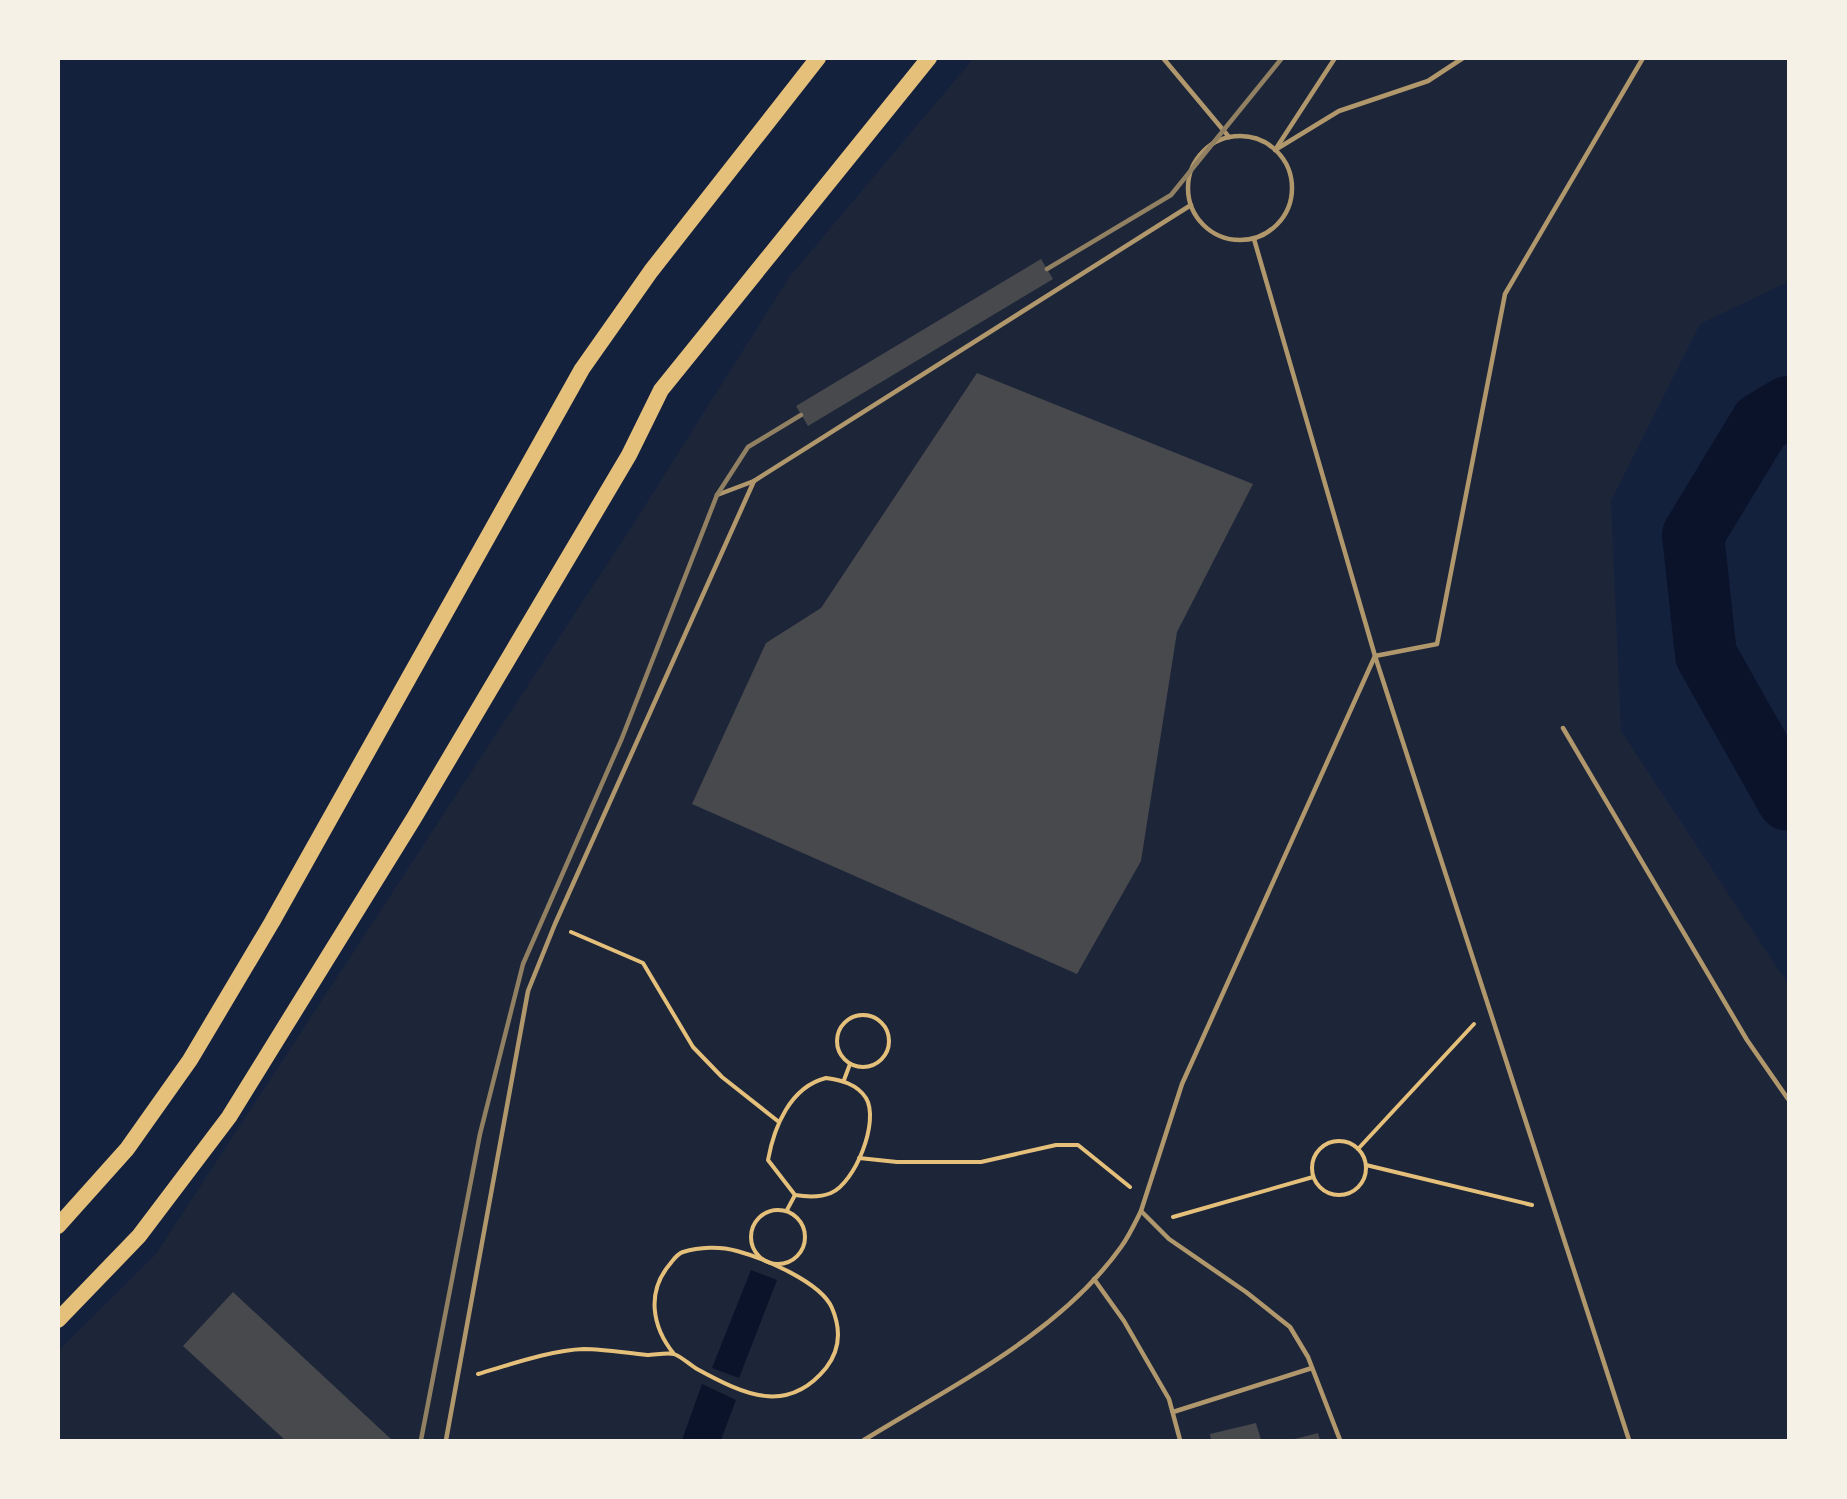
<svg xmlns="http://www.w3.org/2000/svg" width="1847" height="1499" font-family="Raleway,sans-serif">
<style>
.green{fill:#1d2539}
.water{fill:#0b132b}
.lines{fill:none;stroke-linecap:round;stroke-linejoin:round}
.river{stroke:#0b132b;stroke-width:62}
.building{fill:#48494c}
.path{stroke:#e5c07b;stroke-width:4}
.service{stroke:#b1986c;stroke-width:4.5}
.trunk{stroke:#e5c07b;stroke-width:16}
.rail{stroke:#918062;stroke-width:4.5}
</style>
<rect width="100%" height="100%" fill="#14213d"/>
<polygon class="green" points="973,59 1788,59 1788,282 1700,324 1611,501 1621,731 1788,984 1788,1440 59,1440 59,1350 156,1254 634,523 790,276"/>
<g class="water">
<polygon points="751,1270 777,1280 739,1378 712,1368"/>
<polygon points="702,1384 736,1400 721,1440 682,1440"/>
</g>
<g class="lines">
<polyline class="river" points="1788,407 1761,423 1693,535 1706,655 1788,800"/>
</g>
<g class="building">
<polygon points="1041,259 1053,279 808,426 796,406"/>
<polygon points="977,373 1253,484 1177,632 1141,861 1077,974 692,804 766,643 821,608"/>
<polygon points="233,1292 392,1440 285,1440 183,1346"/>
<polygon points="1256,1423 1261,1440 1211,1440 1210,1434"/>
<polygon points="1318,1433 1320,1440 1291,1440"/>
</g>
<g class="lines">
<g class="path">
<polyline points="571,932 643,963 693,1047 722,1077 779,1122"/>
<circle cx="863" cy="1041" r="26"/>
<path d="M826,1078C841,1080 857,1084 866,1098C880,1121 855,1183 831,1193C819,1198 807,1197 795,1195L768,1160C774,1127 790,1087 826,1078Z"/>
<polyline points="844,1080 850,1064"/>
<circle cx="1339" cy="1168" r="27"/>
<polyline points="1358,1149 1474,1024"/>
<polyline points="859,1158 897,1162 981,1162 1056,1145 1078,1145 1130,1187"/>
<polyline points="1366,1165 1532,1205"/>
<circle cx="778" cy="1237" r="27"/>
<polyline points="787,1210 795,1195"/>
<polyline points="1173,1217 1313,1177"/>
<path d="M478,1374C509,1365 551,1350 584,1349C604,1349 626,1353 647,1355C655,1355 667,1352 674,1354C682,1357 690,1365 697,1369C743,1394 787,1416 826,1368C840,1350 841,1329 832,1308C821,1282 763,1258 737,1251C720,1246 699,1247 683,1252C677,1254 674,1259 670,1264C646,1292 652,1327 674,1354"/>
</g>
<g class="service">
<polyline points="1163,58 1229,137"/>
<circle cx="1240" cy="188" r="52"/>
<polyline points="1277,147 1335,58"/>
<polyline points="1275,150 1339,111 1428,81 1463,58"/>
<polyline points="1254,239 1375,656 1629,1440"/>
<polyline points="717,495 754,481 1191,205"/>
<polyline points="1563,728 1747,1040 1788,1099"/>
<polyline points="1094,1279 1124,1321 1169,1399 1180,1440"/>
<polyline points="1173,1412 1312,1368"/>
<polyline points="446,1440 528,991 555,924 754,481"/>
<path d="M864,1440C953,1385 1059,1334 1121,1247C1129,1236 1135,1223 1141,1211"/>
<polyline points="1340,1440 1308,1357 1290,1327 1246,1292 1169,1239 1141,1211 1182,1084 1375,656 1437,644 1505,294 1643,58"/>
</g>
<g class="trunk">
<polyline points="58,1226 127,1149 190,1060 272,922 582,369 651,271 818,58"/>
<polyline points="58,1320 139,1236 229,1117 414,818 629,455 661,390 929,58"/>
</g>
<g class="rail">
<polyline points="1047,269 1171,195 1282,58"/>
<polyline points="421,1440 480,1134 523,964 622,738 717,495 748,447 801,415"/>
</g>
</g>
<rect width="1847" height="1499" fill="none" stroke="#f6f1e7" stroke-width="120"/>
</svg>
